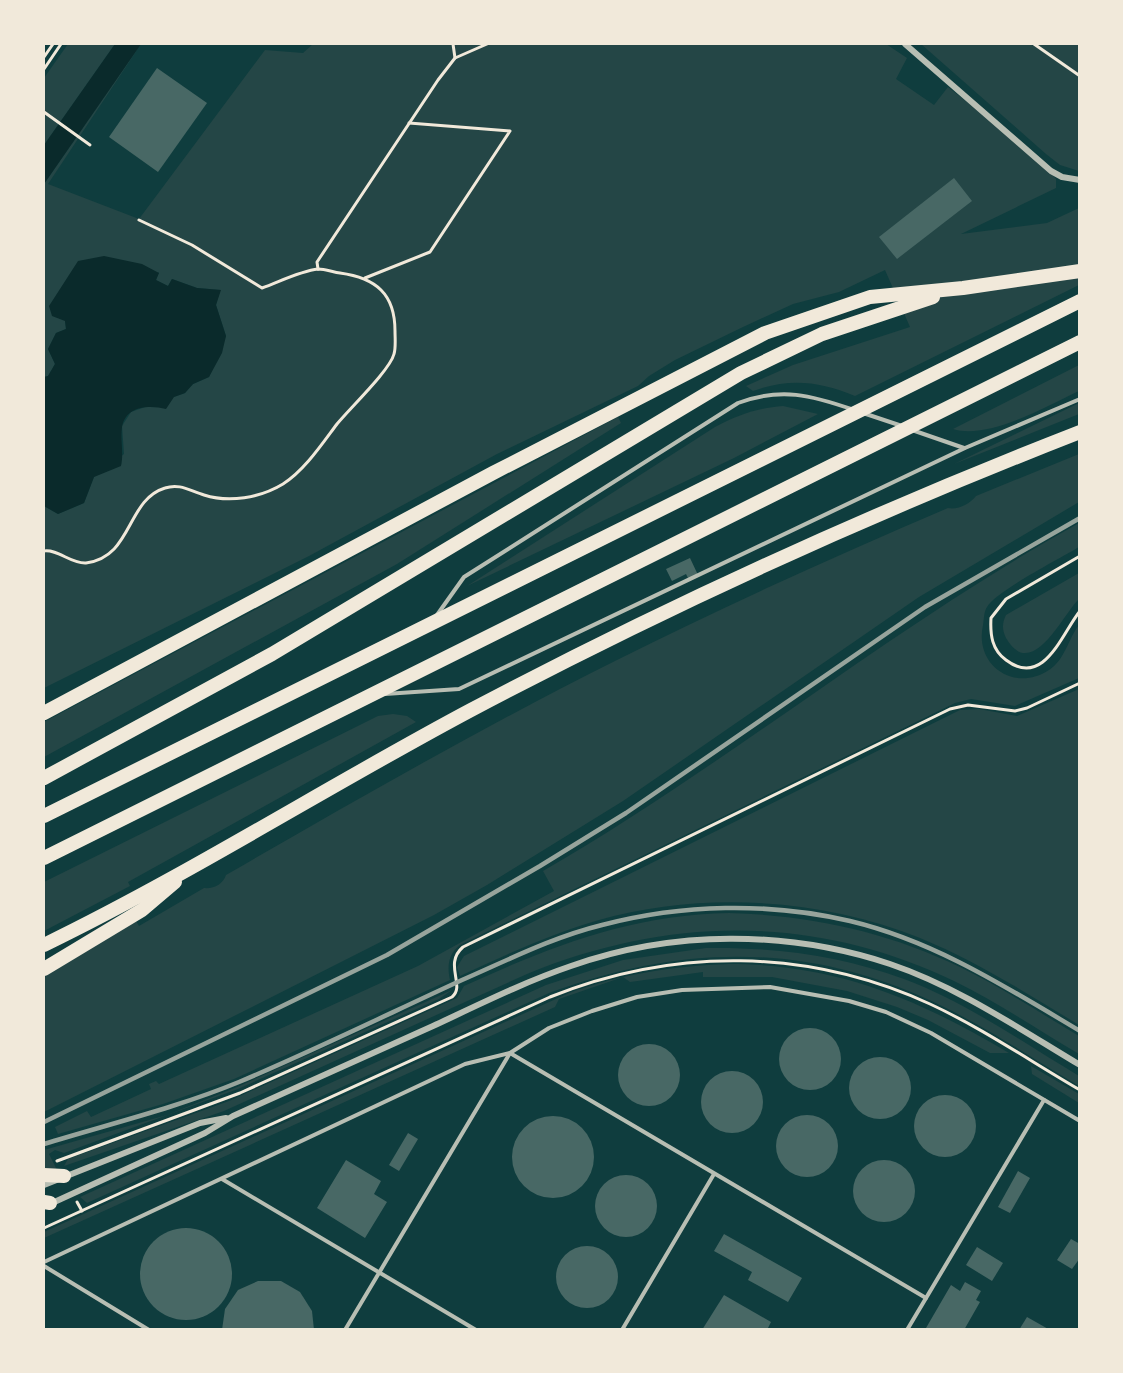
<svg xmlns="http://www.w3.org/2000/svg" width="1123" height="1373" font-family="Mulish,sans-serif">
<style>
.green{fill:#244646}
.water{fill:#0a2a2b}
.building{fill:#486865}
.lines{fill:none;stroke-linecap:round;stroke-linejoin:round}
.path{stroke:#f1e9da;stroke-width:3}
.service{stroke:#b8beb3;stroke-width:4}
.minor{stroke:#b8beb3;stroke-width:6}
.motorway{stroke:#f1e9da;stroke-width:14}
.rail{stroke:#97a49c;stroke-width:4.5}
</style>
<rect width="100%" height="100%" fill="#0f3d3e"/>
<g class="green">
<polygon points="68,44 115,44 44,145 44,78"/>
<path d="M141,44L48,184L139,219L265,50L303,53L313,44H886L907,58L896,79L934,105L948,87L1034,155L1056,179V188L961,234L1047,223L1079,208V285L855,396C819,381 789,378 753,391L746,386L793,365L910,327L885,270L839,292L793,304L743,327L675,360L649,376L638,386L497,454L309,556L44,688V506L58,514L84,503L94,477L124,454L122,426L131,412L185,393L193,384L209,377L226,336L216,305L220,290L197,288L172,279L168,286L156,280L159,272L65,321L66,329L56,333L48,349L55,364L48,376L44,377V184Z"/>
<polygon points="921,44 1079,44 1079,171 1060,165 1046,154"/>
<path d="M1079,365V391C1047,406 988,440 953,429Z"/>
<polygon points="1079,403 1079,414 954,464"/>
<path d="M783,406L818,414L734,458L467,586L715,427C738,415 757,408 783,406Z"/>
<polygon points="618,417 621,423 397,564 44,757 44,722"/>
<path d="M1079,454V502L919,597L623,801L487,885L434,915L44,1112V977L136,921L139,926L204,888C214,889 223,884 226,875C354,801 483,727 615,661C724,606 836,556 948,508C958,510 970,504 976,496Z"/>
<path d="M1079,523V547C1061,558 996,591 987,607C984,611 984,619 983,625C974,665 1014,693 1049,670C1065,660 1068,639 1079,625V678L1015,706L971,699L955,703L460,945C448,954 447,967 450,980L234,1079L163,1104L58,1134L55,1127L87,1111L91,1117L151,1089L149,1084L156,1081L159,1084L418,966L554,891L543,871C725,766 893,626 1079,523Z"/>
<path d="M1079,573V599C1063,614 1032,683 1006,638C1002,630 1002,623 1006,615Z"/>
<path d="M1079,689V1025C1028,994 976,961 920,938C822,898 701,891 599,920C551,934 505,955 460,976L457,967L464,956L960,710L979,709L1017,716Z"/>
<polygon points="393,714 407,716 416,722 128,882 130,886 44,931 44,882 378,716"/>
<path d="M729,913C810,915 888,932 960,967C1001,987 1040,1013 1079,1036V1054C1038,1030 997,1002 954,981C814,914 669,916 527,974L224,1111L64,1166L68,1159L229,1101L457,998L464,986C552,946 630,915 729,913Z"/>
<path d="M706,948C774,947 840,955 904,979C966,1002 1022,1042 1079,1076V1086C1034,1059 989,1029 942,1006C811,942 684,943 549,993L87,1203L80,1197L546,985L623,960Z"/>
<path d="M729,964C837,964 918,999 1009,1053H990L928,1020L897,1007L847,991L772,977H703V972L630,982L623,977L559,999L555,1007L44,1238V1232L569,993C621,974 673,966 729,964Z"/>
<polygon points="452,990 439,999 238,1089 64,1153 55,1150 49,1154 57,1170 44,1168 44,1150 167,1115 237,1087"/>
<polygon points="1031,1066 1079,1094 1079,1103 1032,1074"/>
</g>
<g class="water">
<polygon points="115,44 141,44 44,184 44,145"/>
<path d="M104,256L142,264L159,273L156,280L168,286L172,279L197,288L221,290L216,305L226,336L222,353L209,377L193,384L185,393L174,397L166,409C150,405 126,405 122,427C120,440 124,453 121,466L94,477L84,503L58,514L44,506V377L48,376L55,364L48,349L56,333L66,329L65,321L52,316L49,306L78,261Z"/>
</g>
<g class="building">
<polygon points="157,68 207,103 158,172 109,137"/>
<polygon points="954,178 972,201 897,259 879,237"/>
<polygon points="690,558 698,575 689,580 686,574 672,581 666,569"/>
<circle cx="810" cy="1059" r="31"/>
<circle cx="649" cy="1075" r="31"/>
<circle cx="880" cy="1088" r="31"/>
<circle cx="732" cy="1102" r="31"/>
<circle cx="945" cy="1126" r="31"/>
<circle cx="807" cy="1146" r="31"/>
<circle cx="553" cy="1157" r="41"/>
<polygon points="408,1133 418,1139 399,1171 389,1165"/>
<polygon points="346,1160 381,1181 374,1194 387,1202 365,1238 317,1208"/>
<circle cx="884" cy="1191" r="31"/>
<polygon points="1018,1171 1030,1178 1010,1213 998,1207"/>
<circle cx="626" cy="1206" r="31"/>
<circle cx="186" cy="1274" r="46"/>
<polygon points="724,1234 802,1278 788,1302 748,1280 752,1272 714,1251"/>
<polygon points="1071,1239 1080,1244 1080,1258 1072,1269 1057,1260"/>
<circle cx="587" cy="1277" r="31"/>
<polygon points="977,1247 1003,1263 992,1281 966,1265"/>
<polygon points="258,1281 281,1281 300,1292 312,1311 314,1330 222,1330 225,1309 238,1290"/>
<polygon points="965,1282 981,1291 976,1300 980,1302 964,1330 926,1328 951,1285 960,1291"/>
<polygon points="724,1295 771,1322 767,1330 702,1330"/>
<polygon points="1027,1317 1050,1330 1019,1330"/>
</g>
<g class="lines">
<g class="path">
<polyline points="453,44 455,58"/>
<polyline points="1034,44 1080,76"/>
<polyline points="44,57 53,44"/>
<polyline points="44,69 61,44"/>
<polyline points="44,112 90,145"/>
<polyline points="318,269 317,262 438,80 455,58 487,44"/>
<polyline points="365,278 430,252 510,131 409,123"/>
<path d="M44,551C58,549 71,564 86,563C133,557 126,500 165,488C180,483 190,491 204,495C229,503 260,498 283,484C304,471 322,444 337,424C350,408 390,370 394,354C396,348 395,338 395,331C395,294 376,278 340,273C333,272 325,269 318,269C300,271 279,282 262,288L192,245L139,220"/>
<path d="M1080,556L1006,599L991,618C990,635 992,650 1006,660C1044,689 1062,633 1080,611"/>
<path d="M57,1161L240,1093L452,997C466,986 443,964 463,947L950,709L968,705L1015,711L1027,708L1080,683"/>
<polyline points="77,1202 82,1211"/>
<path d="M44,1228L550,997C674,947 808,948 930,1004C982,1028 1030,1061 1080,1090"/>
</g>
<g class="service">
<polyline points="863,413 902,426"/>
<polyline points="912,430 964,448"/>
<path d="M437,615L464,577L738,403C781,387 811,395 854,410"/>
<polyline points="385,694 459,689 965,448 1080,399"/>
<polyline points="222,1179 476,1330"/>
<polyline points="44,1262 465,1064 510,1053 549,1028 592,1011 637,997 682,990 770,987 849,1001 886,1012 931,1033 1080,1121"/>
<polyline points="44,1266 149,1330"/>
<polyline points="345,1330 510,1053 926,1298"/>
<polyline points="622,1330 714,1174"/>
<polyline points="907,1330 1044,1100"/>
</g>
<g class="minor">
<polyline points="905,44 1051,171 1062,177 1080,180"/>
<polyline points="44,1185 200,1123 226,1118"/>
<path d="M50,1204L205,1133L233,1116C299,1086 366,1056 433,1026C478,1005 524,982 571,966C673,930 787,930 890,964C958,987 1018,1028 1080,1065"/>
</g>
<g class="motorway">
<polyline points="44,713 493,473 765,333 870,297 963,288 1080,271"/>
<polyline points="44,778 272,654 741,373 822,334 933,297"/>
<polyline points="44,816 1080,301"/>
<polyline points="44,858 1080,342"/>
<path d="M44,945C190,874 328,786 471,710C668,606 872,513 1080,432"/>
<polyline points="44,969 142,910 175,882"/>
<polyline points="44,1175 64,1176"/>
<polyline points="44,1202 50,1203"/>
</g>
<g class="rail">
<polyline points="44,1122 387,955 540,866 626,813 925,607 1080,518"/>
<path d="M44,1144C109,1124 176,1108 239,1082C315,1050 388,1014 462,980C508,960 553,937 602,925C682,904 768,902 850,921C934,941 1006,987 1080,1031"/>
</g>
</g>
<rect width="1123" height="1373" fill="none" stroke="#f1e9da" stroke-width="90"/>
</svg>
